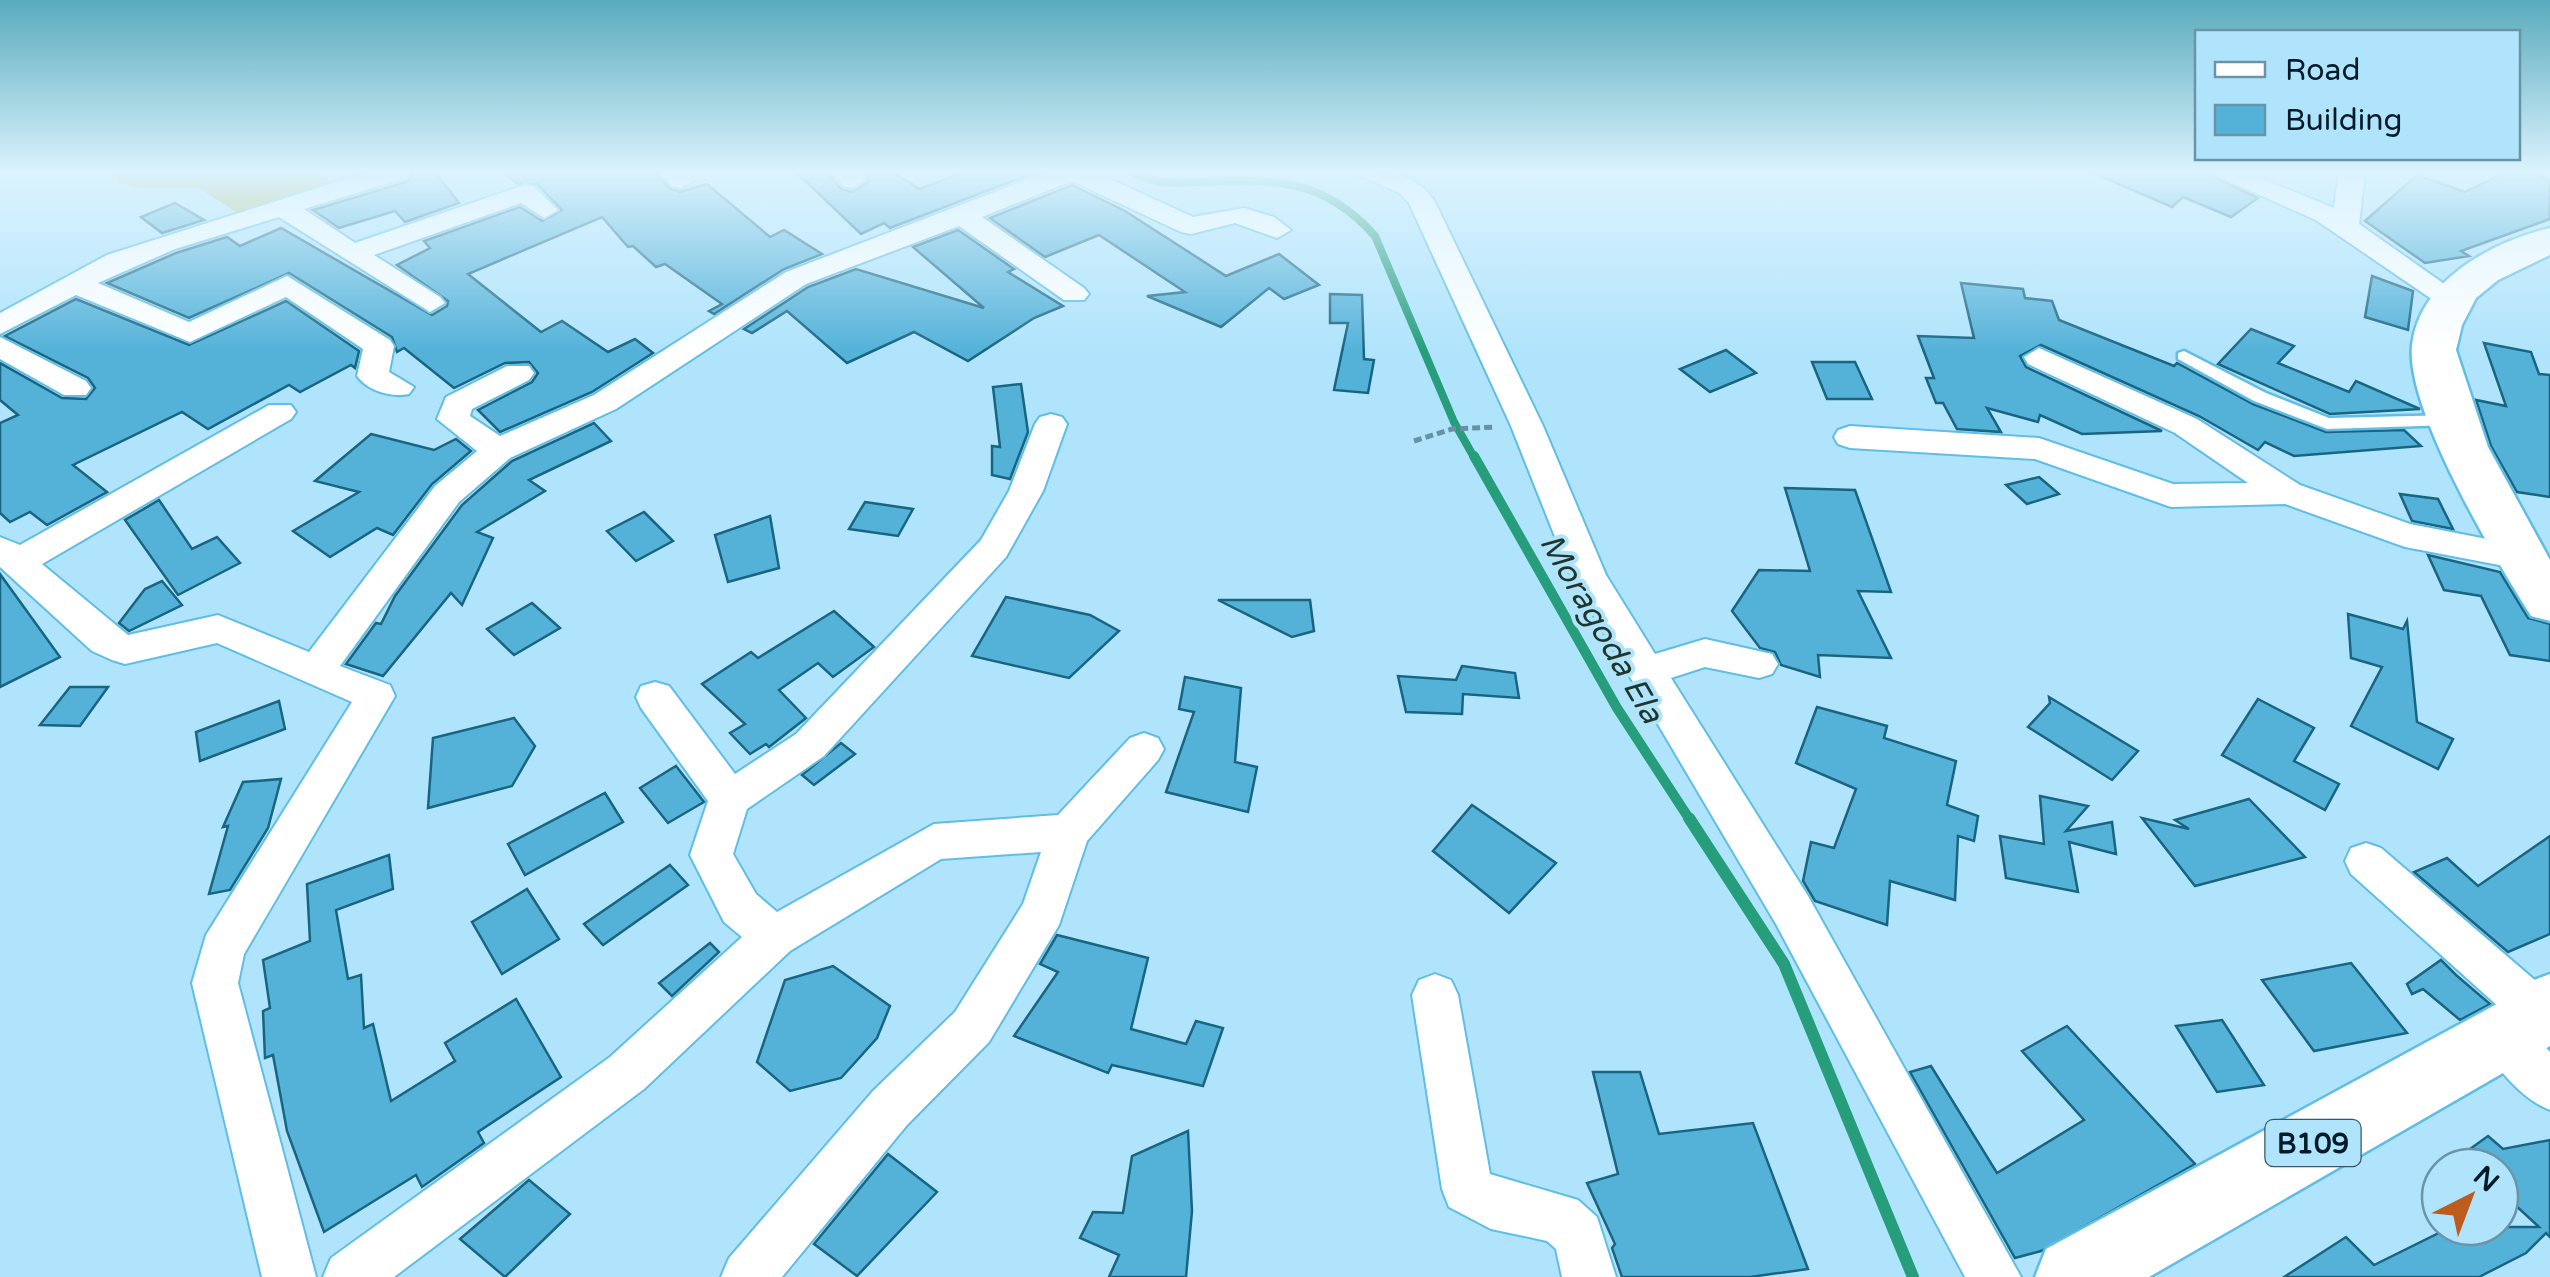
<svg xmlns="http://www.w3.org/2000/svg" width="2550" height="1277" font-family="'Varela Round',sans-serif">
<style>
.green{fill:#b3b146}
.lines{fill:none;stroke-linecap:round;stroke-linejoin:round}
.stream-far2{stroke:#269e7b;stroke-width:8}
.stream-far1{stroke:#269e7b;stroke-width:10}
.stream{stroke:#269e7b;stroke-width:12}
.building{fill:#54b2d9;stroke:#196581;stroke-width:2.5}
.service-casing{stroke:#60bde5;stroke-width:5}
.minor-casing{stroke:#60bde5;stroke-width:4}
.primary-casing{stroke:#60bde5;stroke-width:5}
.path{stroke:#6891a4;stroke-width:5;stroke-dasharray:8 4;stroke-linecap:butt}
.service{fill:#fff;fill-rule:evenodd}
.minor{fill:#fff;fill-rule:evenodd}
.primary{fill:#fff;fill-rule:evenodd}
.labels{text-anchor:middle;stroke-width:8;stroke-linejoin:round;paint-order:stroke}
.shield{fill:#b0e4fc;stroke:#355767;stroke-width:2.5}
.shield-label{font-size:28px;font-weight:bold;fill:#001b27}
.water-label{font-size:32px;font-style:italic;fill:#1e362d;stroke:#b0e4fc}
</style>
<rect width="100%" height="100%" fill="#b0e4fc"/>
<polygon class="green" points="112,172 317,172 328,178 326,192 244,217 199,188 140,188 119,183"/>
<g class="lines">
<path class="stream-far2" d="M1132,172C1154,185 1175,183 1199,182C1273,179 1323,177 1375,236L1454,422L1475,459"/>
<polyline class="stream-far1" points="1474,456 1617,708 1690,820"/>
<polyline class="stream" points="1689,818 1784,964 1913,1277"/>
</g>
<g class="building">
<polygon points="414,172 435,172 459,203 405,222 395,211 339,228 313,210 407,182"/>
<polygon points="503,172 656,172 669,188 680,192 707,184 770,237 784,230 822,254 784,269 714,314 709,311 722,304 665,264 656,267 633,246 628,247 602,217 468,274 541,332 562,321 608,352 635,339 653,353 592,392 500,432 478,410 532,382 538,373 529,362 505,363 454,388 404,348 397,352 392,337 289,273 189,318 107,283 176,253 227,237 240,246 281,228 432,315 447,306 448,301 397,265 430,248 424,241 520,207 542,221 562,210 537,184 518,184"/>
<polygon points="796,172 827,172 841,189 852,192 870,181 865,172 892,172 920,189 964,172 1036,172 890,228 884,223 861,234"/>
<polygon points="2091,172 2204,172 2258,198 2231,217 2183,197 2172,207"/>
<polygon points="2506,172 2532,172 2550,180 2550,219 2461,251 2469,256 2425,263 2365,221 2417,175 2465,192"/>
<polygon points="1072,185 1125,211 1226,276 1279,254 1319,285 1284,299 1269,288 1221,327 1147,296 1185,292 1099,235 1045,257 990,218"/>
<polygon points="175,203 204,220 162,233 141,217"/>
<polygon points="958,230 1014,269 1008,272 1063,306 1034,318 968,361 914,332 847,363 787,311 752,333 744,329 808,287 856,269 984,308 913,247"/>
<polygon points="2372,276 2413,291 2408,330 2365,317"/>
<polygon points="1961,283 2023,289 2025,298 2052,301 2059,320 2174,366 2177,363 2253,404 2326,432 2404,430 2421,446 2294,456 2265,442 2258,450 2199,416 2041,345 2020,356 2026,367 2162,431 2082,434 2040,415 2038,422 1987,408 2001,432 1957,429 1943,403 1936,403 1926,378 1934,378 1918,336 1974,338"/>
<polygon points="1330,294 1362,295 1364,359 1374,360 1368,393 1334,390 1348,323 1330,323"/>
<polygon points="76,299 189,345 286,301 359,351 355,368 351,365 300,392 289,385 208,429 182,412 73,465 107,492 47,525 30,512 10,522 0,513 0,423 18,415 0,400 0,363 62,398 86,399 95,388 88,378 5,336"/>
<polygon points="2251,329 2294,346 2278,363 2349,392 2356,381 2420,409 2330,414 2218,364"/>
<polygon points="2484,343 2531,352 2539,374 2550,375 2550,497 2517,492 2491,446 2476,400 2506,406"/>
<polygon points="1726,350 1756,373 1710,392 1680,369"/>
<polygon points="1812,362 1855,362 1872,399 1827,399"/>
<polygon points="1021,384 1028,432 1010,479 992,475 992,446 1000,447 993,387"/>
<polygon points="594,423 611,441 529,480 545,491 477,532 493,538 462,605 451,593 383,676 346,664 376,623 381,624 395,596 462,505 512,461"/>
<polygon points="371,434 434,450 456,439 471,451 432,484 393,535 377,528 330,557 293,531 359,492 315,481"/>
<polygon points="2039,477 2059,494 2027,504 2006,485"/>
<polygon points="1785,488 1855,490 1891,592 1858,591 1891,658 1818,655 1820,677 1781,665 1775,652 1760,648 1732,611 1759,570 1810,571"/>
<polygon points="2400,494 2438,499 2453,529 2412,521"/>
<polygon points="159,500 192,549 217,537 240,563 178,595 125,520"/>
<polygon points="865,502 913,509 898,536 849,529"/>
<polygon points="644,512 673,541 636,561 607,531"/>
<polygon points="770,516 779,568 728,582 715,535"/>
<polygon points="2428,555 2500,572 2528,618 2550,624 2550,661 2510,655 2481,596 2444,590"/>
<polygon points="0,574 60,657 0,687"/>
<polygon points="162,581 182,605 129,631 119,623 145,589"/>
<polygon points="1006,597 1090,615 1119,631 1069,678 972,656"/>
<polygon points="1218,600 1310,600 1314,631 1292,637"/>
<polygon points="532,603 560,628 514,655 487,629"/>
<polygon points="834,611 874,647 833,677 818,663 779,690 806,718 769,747 766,744 750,754 730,733 745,724 702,684 751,652 758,658"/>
<polygon points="2348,614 2403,629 2407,621 2417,722 2453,739 2438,769 2351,726 2382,667 2351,658"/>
<polygon points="1462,666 1515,673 1519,698 1463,694 1462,714 1406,712 1398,676 1456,680"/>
<polygon points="1185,677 1241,688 1235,762 1257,767 1248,812 1166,792 1194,712 1179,709"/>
<polygon points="70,687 108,687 80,726 40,725"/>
<polygon points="2049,697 2138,751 2112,780 2028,727 2050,703"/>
<polygon points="2258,699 2314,728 2294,761 2339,784 2325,810 2222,755"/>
<polygon points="279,701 285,729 200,761 196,732"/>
<polygon points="1817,707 1887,726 1884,738 1956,761 1947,805 1978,816 1974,841 1958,836 1955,900 1890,881 1887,925 1815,901 1803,881 1811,842 1834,848 1856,789 1796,763"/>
<polygon points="514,718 535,746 512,786 428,808 433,738"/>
<polygon points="841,743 855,754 814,785 802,775"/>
<polygon points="676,766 704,802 668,823 640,788"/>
<polygon points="281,779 268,828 230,890 209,894 228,826 223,827 243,782"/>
<polygon points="605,793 623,822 525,875 508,844"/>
<polygon points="2040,796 2088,806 2066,831 2112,822 2116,854 2069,842 2078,892 2006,878 2000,836 2044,844"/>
<polygon points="2249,799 2305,857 2195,886 2142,818 2189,829 2175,820"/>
<polygon points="1472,805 1556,863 1509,913 1433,851"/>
<polygon points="2550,836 2550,934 2508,952 2414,872 2447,858 2478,886"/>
<polygon points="389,855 393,889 336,910 348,979 361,975 364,1028 373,1024 391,1101 455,1061 445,1043 516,999 561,1077 478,1132 484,1143 422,1187 416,1175 324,1232 287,1131 273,1055 265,1058 263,1011 270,1008 263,960 310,941 307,884"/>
<polygon points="670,865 688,885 603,945 584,924"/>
<polygon points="527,889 559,939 502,974 472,922"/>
<polygon points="1057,935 1148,958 1131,1029 1186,1044 1196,1021 1223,1028 1203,1086 1112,1065 1108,1073 1014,1036 1058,972 1040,964"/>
<polygon points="710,943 719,952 672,996 659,983"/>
<polygon points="2441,960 2456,975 2490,1004 2460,1020 2423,989 2412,994 2407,984"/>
<polygon points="2351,963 2407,1033 2314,1051 2262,980"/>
<polygon points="833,966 890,1006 877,1038 841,1078 790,1091 757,1062 785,980"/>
<polygon points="2222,1020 2264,1085 2217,1092 2176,1026"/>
<polygon points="2067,1026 2195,1164 2041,1251 2015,1258 1910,1072 1931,1066 1997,1173 2084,1120 2022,1051"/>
<polygon points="1593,1072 1640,1072 1659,1134 1753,1123 1808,1269 1750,1277 1622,1277 1612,1248 1615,1244 1587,1183 1618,1174"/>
<polygon points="1188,1131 1192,1211 1186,1277 1109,1277 1119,1255 1080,1238 1093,1212 1123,1213 1132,1156"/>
<polygon points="2488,1136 2503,1149 2550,1140 2550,1237 2546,1233 2526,1253 2479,1277 2284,1277 2346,1237 2374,1265 2451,1227 2539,1227 2500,1191 2500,1167 2445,1167"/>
<polygon points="888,1154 937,1192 857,1276 814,1244"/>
<polygon points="529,1180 570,1214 505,1277 460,1239"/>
</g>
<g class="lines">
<g class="service-casing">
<polygon id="service" points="2184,351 2266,393 2329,418 2453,415 2462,420 2453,425 2327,429 2254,401 2178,359 2178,353"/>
</g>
<g class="minor-casing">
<g id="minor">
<path d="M368,172H410L406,178L304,209L355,243L525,185L534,187L558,210L544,218L521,203L374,255L440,297L445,303L430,312L279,217L175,249L98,283L189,322L287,276L390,340L394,346L389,372L414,387L409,394C392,398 368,391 357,376L363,349L286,297L190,342L76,295L0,334V313L107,255Z"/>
<polygon points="660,172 688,172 694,180 681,188 672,186"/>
<polygon points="831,172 860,172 866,180 853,188 844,186"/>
<polygon points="1047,172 1095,172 1193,217 1244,208 1274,217 1291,230 1277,238 1235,223 1191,234 1181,232 1072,181 982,217 1084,288 1089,294 1084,300 1064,300 959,226 806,284 616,409 510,458 459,502 340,666 390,685 395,696 244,954 238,983 316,1277 262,1277 192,983 206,935 352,702 217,643 125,664 112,660 92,651 0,567 0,537 20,545 269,405 291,405 296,412 291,419 42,564 128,635 218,615 309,652 435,486 477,451 437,419 446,397 507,366 529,366 534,373 529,380 472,409 470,416 500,436 594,395 786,272"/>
<path d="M1351,172C1385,172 1413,171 1434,200L1543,426L1606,575L1655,654L1705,639L1772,654L1778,664L1772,674L1759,678L1705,667L1671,678L1808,896L2021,1277H1965L1776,924L1571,577L1511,426L1409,203L1400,193Z"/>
<polygon points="2208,172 2245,172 2334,208 2339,172 2365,172 2359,224 2467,300 2462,306 2442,306 2316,220"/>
<polygon points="0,337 86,381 91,388 86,395 64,395 0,359"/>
<polygon points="2039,348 2197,419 2300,485 2410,524 2533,548 2538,557 2533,566 2520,569 2405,547 2285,504 2171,507 2035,459 1850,448 1838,444 1834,437 1838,430 1850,426 2039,438 2173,484 2248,483 2175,433 2028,364 2024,357"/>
<polygon points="1051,414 1062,417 1067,424 1043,491 1006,557 824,756 747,809 733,854 756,894 777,912 934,824 1058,815 1130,738 1144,733 1158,738 1164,749 1158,760 1087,841 1059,925 989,1042 907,1125 782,1277 721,1277 729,1258 873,1091 955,1012 1023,904 1041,852 941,859 790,951 644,1089 394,1277 323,1277 331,1258 610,1057 742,937 724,922 690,855 708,801 641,708 636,697 641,686 655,682 669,686 735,774 796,734 981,540 1009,491 1035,424 1040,417"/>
<path d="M2366,843L2381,848L2550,993V1033L2541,1037L2532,1033L2550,1052V1110C2521,1099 2492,1064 2479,1036L2486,1020L2509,1016L2351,874L2345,861L2351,848Z"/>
<polygon points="1435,974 1451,980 1458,995 1490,1174 1578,1200 1597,1217 1616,1277 1562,1277 1556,1249 1547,1241 1491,1229 1449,1207 1442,1189 1412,995 1419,980"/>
</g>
</g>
<g class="primary-casing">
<g id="primary">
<path d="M2550,228V255L2498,280L2476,298L2462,325L2456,350L2488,447L2550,560V621L2531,616C2496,560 2405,409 2412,345C2420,279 2493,242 2550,228Z"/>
<polygon points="2550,974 2550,1046 2149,1277 2035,1277 2046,1249 2517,993 2526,983"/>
</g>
</g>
<polyline class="path" points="1414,441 1452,429 1496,427"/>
<use href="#service" class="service"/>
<use href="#minor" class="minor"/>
<use href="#primary" class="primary"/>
</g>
<linearGradient id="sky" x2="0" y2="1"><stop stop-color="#5aabbc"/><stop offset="0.49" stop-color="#dbf3fe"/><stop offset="1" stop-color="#dbf3fe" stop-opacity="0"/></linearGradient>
<rect width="2550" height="351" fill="url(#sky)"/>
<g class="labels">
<rect class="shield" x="2265.5" y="1120" width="95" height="46" rx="8"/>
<g class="shield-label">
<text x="2313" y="1153">B109</text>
</g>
<g class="water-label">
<text transform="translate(1602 628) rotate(60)" y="11">Moragoda Ela</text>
</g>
</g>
<rect x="2195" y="30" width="325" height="130" fill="#b0e4fc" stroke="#6a94a7" stroke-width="2.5"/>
<rect x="2215" y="62" width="50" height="15" fill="#ffffff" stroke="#6a94a7" stroke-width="2.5"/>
<text x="2285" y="80" font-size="30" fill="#001b27">Road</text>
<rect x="2215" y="105" width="50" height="30" fill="#54b2d9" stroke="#6a94a7" stroke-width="2.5"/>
<text x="2285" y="130" font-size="30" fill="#001b27">Building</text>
<g transform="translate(2470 1197) rotate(42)"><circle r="48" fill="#b0e4fc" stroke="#6a94a7" stroke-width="2.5"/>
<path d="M0-8L18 38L0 25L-18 38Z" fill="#bd5c1d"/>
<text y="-15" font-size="28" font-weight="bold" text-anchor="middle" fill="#001b27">N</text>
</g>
</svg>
